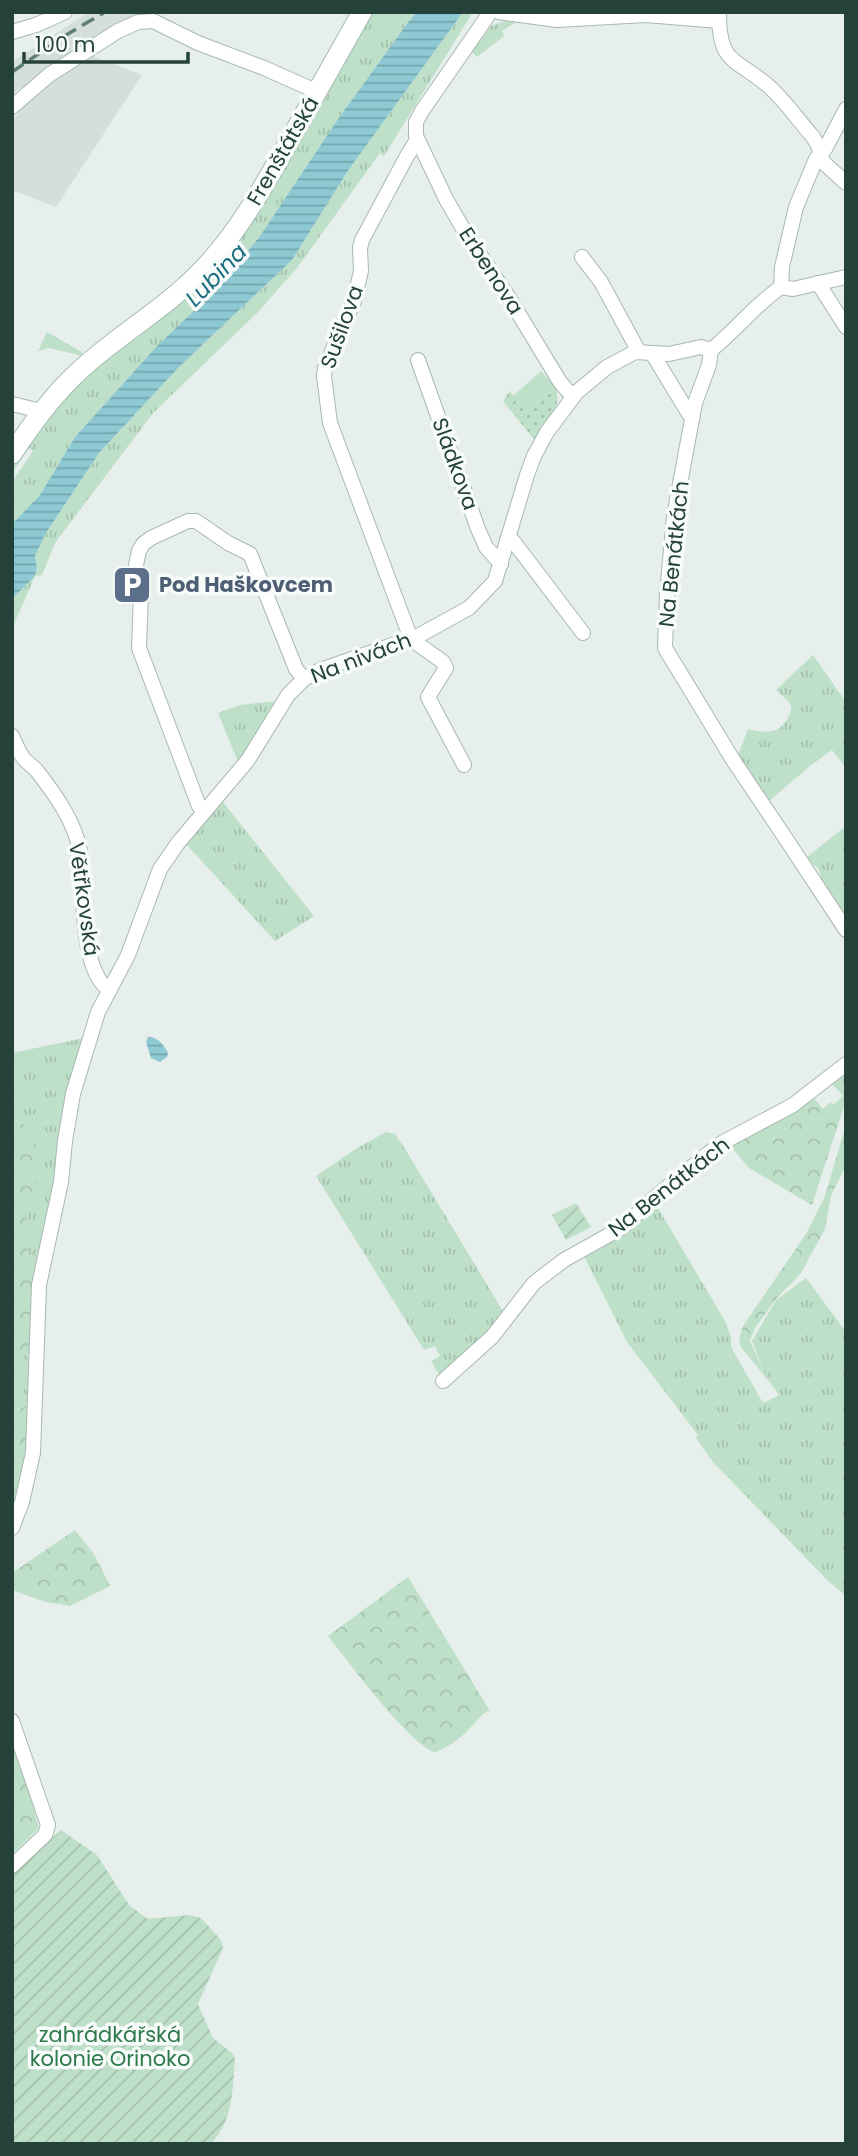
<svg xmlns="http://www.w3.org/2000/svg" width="858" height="2156" font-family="Poppins,sans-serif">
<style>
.built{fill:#d4dfda}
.grass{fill:url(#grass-tufts)}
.forest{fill:url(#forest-crowns);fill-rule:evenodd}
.park{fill:url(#park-dots)}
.garden{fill:url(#garden-furrows)}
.pitch{fill:#bfe0c8}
.water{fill:url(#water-rules)}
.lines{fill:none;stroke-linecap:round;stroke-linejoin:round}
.minor-casing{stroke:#a8b8b2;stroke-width:16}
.secondary-casing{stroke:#a4bbb3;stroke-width:21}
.minor{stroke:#fff;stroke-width:14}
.secondary{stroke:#fff;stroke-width:19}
.rail{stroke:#5f7d75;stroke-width:3.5;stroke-dasharray:14 7;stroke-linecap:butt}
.labels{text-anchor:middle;stroke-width:7;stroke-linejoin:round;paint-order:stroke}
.street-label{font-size:21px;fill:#24423a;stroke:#f7fbf9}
.service-label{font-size:21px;font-weight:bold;fill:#4e5e75;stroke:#f7fbf9;text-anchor:start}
.park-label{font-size:21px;fill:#2d7a4b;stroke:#f7fbf9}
.water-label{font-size:23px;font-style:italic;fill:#1c6f80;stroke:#f7fbf9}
</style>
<defs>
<pattern id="grass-tufts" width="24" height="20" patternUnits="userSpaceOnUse" patternTransform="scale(1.75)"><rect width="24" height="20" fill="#bfe0c8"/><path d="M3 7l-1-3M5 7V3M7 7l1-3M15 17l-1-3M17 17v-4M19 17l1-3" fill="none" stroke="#a4c1ad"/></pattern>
<pattern id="forest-crowns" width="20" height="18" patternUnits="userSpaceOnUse" patternTransform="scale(1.75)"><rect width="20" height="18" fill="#bfe0c8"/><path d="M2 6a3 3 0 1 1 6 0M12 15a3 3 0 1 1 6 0" fill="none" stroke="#a4c1ad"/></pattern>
<pattern id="park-dots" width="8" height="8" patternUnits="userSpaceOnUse" patternTransform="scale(1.75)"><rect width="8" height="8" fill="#bfe0c8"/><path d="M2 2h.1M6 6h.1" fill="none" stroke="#a4c1ad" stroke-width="1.8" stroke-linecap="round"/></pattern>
<pattern id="garden-furrows" width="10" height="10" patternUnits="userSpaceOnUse" patternTransform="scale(1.75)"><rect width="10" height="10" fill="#bfe0c8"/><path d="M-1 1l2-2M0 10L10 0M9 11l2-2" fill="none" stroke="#a4c1ad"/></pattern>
<pattern id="water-rules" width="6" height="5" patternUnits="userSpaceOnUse" patternTransform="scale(1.75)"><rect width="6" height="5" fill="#8ec9d4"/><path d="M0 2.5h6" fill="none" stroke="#74a5ad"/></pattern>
</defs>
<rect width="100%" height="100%" fill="#e6efeb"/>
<g class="built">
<polygon points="89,12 142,12 77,49 12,94 12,62"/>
<polygon points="88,54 142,75 56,207 12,190 12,121 33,95 41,93 48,86 51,78"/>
</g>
<g class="grass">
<polygon points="369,12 417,12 409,21 338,119 260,236 223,283 158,345 75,437 40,495 12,524 12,482 33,451 29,448 12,473 12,465 43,420 80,379 175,306"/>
<polygon points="463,12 471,15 384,156 380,153 297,268 257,313 153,413 55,543 42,575 35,576 12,629 12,599 35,576 37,568 35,556 46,533 99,453 178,368 292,260 347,172"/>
<polygon points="513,18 516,22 502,31 504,36 477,57 472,52 491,26"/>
<polygon points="47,332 82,352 82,356 49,348 38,351"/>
<path d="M813,655L846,702V768L832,750L810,766L769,801L738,755L748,729C764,733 779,735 788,718C789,715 792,710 791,707C790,701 781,695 776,690Z"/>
<polygon points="279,701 241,757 238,762 218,713 240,705"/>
<polygon points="222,801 314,916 275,941 186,844"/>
<polygon points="846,826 846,915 823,883 818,868 810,862 807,857"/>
<path d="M84,1038C63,1116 53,1195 35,1273L30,1274L26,1220L39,1160L12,1098V1053Z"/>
<polygon points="386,1132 395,1134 407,1152 504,1313 475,1348 441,1378 431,1361 440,1356 435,1346 424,1350 316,1176 357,1148"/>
<polygon points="655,1203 725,1321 731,1336 731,1347 763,1403 779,1395 764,1372 752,1341 776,1300 806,1278 846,1332 846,1596 828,1581 713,1462 696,1438 698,1435 627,1342 583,1254"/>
<polygon points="30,1354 29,1406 12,1410 12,1358"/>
</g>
<g class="forest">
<path d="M846,1071V1100L812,1205L749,1168L728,1143ZM832,1084L843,1096L833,1105L831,1102L823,1109L814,1098Z"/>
<polygon points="12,1098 39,1160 26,1220 30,1274 35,1273 31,1287 30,1354 12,1358"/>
<polygon points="844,1131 846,1133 845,1167 831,1196 825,1229 801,1273 775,1300 755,1328 750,1341 764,1372 780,1395 741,1347 739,1339 743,1326 806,1234 825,1196"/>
<polygon points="29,1406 28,1453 12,1517 12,1410"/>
<polygon points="75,1530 94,1554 110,1586 70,1606 46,1602 12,1590 12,1573"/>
<path d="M408,1577L490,1711C481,1712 476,1723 469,1729C460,1739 448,1747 436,1752C415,1752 344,1656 328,1636Z"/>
<polygon points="12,1731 39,1828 12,1854"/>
</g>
<path class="park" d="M555,387C564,406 546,426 537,443L503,401L510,391L526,412Z"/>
<g class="garden">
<polygon points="576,1203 591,1227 566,1240 552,1215"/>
<path d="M61,1830L97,1855L129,1905L148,1919L189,1915L201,1918L221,1940L223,1948L198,2004L213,2038L233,2054L235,2060C232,2092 234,2118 211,2144H12V1873Z"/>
</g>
<polygon class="pitch" points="541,371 555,387 526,412 513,396"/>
<g class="water">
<polygon points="417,12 463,12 347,172 292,260 178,368 99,453 46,533 35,556 37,568 35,576 12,599 12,524 40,495 75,437 158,345 223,283 260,236 338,119 409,21"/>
<path d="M148,1037C158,1037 164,1045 168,1053L167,1057L160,1062L151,1058L146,1042Z"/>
</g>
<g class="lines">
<g class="minor-casing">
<g id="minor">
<polyline points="498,12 557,20 646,15 719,21"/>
<path d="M719,12C719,63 733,57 766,84C784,99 798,120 813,137L818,145L823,162L846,183"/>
<polyline points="487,17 422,111 416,122 416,136 446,199 465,232 511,301 560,382 573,397"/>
<polyline points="12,32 36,25 65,12"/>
<polyline points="12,107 49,75 118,31 138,22 153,21 198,43 264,68 318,92"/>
<polyline points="417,140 407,156 362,240 360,248 361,271 354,301 325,368 324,376 330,423 411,639 443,662 446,668 428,697 464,765"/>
<polyline points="582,257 601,282 639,352"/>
<path d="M846,277L793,289L781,287C755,305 736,330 711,350L709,365L695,403L674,516L667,594L665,648L733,760L788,842L846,930"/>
<polyline points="818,283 846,327"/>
<polyline points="781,287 782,267 796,207 816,159 825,149 846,109"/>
<polyline points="652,353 689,414 693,415"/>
<polyline points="418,360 478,529 486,547 501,564"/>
<polyline points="12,404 41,411"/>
<polyline points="507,540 513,541 583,633"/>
<path d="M12,736C15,743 18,750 22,756C25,762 32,765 37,771C55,794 75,822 80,851C84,883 79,973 110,990"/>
<polyline points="204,812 199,806 139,648 141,593 136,565 139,551 143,544 151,538 188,521 196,521 228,543 250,554 296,669 304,679"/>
<polyline points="443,1381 492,1337 534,1283 564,1260 623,1227 653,1199 720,1144 793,1105 846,1064"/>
<polyline points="12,1528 22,1502 33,1453 39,1285 61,1182 65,1141 73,1094 98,1012 128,955 160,869 178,843 248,760 288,695 304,679 320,670 418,636 469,608 495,581 527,475 534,456 547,432 577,392 607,367 635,352 669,354 701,347 711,350"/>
<polyline points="12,1721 48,1825 45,1835 12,1866"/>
</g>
</g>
<g class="secondary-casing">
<path id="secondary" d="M12,454C32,424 52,396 79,371C122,331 173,305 213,258C241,226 262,189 283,152C310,105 335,59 362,12"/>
</g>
<use href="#minor" class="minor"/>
<use href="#secondary" class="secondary"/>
<polyline class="rail" points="12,72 66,35 105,12"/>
</g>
<defs>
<g id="parking-square" transform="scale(2.0125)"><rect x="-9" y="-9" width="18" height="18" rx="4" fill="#5c6f8a" stroke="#f7fbf9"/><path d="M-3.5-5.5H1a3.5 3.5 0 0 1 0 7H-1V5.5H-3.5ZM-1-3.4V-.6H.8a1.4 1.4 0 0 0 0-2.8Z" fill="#fff"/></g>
</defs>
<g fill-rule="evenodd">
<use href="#parking-square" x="132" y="585"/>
</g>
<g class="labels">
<g class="street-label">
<text transform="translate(283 151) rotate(-60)" y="7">Frenštátská</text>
<text transform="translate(491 271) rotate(57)" y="7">Erbenova</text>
<text transform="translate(342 327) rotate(-70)" y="7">Sušilova</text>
<text transform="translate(455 464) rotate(70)" y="7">Sládkova</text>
<text transform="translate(674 554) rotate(-84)" y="7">Na Benátkách</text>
<text transform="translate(361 658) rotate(-21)" y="7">Na nivách</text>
<text transform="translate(84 899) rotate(82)" y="7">Větřkovská</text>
<text transform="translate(669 1187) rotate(-38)" y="7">Na Benátkách</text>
</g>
<g class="service-label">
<text x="159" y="592">Pod Haškovcem</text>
</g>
<g class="park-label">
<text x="110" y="2042">zahrádkářská<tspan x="110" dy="24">kolonie Orinoko</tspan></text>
</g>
<g class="water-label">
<text transform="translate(216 275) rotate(-46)" y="8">Lubina</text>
</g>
</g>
<rect width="858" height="2156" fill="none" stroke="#24423a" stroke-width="28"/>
<path d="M24 52v10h164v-10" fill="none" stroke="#24423a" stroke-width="3.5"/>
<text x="35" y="52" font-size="21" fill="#24423a" stroke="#f7fbf9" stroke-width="5" paint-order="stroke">100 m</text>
</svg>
